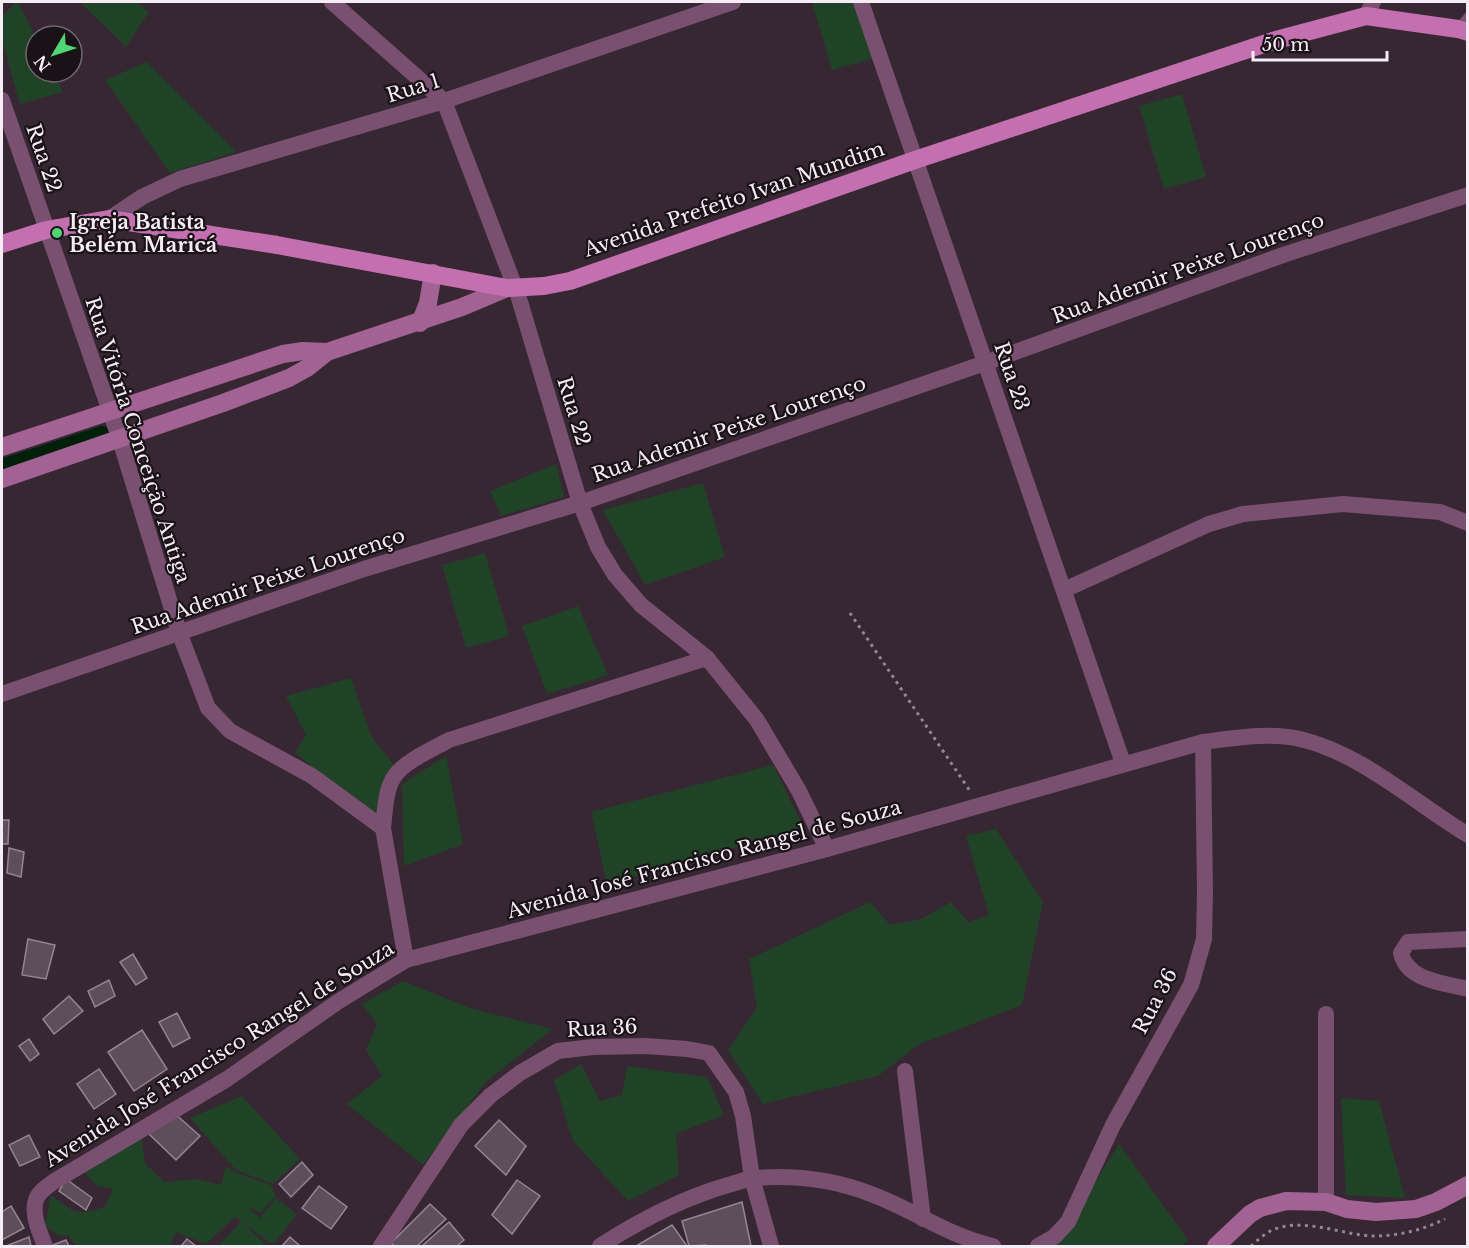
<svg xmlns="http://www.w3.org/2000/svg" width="1469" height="1248" font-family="'Libre Baskerville',serif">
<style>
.green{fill:#204327}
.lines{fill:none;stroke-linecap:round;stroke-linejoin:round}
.canal{stroke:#012009;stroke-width:18}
.building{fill:#5e4e5a;stroke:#968491;stroke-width:1.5}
.path{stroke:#948790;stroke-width:3;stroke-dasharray:3 4.5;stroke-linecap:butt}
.lane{stroke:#79506f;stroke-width:8}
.street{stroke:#79506f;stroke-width:16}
.secondary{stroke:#a36294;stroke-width:18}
.primary{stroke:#c36fb0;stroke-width:18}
.poi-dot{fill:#51d673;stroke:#191217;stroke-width:2}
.labels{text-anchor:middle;stroke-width:4.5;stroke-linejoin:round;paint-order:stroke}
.street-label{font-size:20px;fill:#f6ecf3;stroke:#191217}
.poi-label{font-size:20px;font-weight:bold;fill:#f6ecf3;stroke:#191217;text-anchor:start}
</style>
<rect width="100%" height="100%" fill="#362732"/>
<g class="green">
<polygon points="16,2 18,2 36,38 36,72 53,72 63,92 20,104 2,40 2,16"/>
<polygon points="80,2 136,2 149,12 126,47"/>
<polygon points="812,2 859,2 875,58 832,70"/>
<polygon points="147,62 237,152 170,173 105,80"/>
<polygon points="1182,94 1206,177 1164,189 1139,106"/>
<polygon points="556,464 564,497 501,516 490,491"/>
<polygon points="703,483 725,557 645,585 603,510"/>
<polygon points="485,553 509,636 466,648 442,565"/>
<polygon points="578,606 608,675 547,694 522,626"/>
<polygon points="351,678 371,736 395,766 375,816 295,753 306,735 286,696"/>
<polygon points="446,756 463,844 404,866 402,784"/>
<polygon points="773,765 804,828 607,884 591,812"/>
<polygon points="996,829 1043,902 1022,1005 918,1045 878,1076 763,1104 728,1050 757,1007 749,959 870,902 890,925 921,919 951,902 968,922 989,915 966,836"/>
<polygon points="403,981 473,1009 553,1029 486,1082 423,1165 347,1104 382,1076 366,1050 377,1024 362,1004"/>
<polygon points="581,1064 600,1101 622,1095 627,1066 707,1077 724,1115 676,1134 679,1175 628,1201 573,1141 554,1080"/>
<polygon points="242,1096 300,1159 273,1184 236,1170 190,1118"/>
<polygon points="1341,1098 1379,1101 1405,1198 1346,1195"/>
<path d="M141,1134L145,1163L164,1182L196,1179L221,1185L226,1166L234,1172L271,1185L276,1195L261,1213L247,1207L260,1218L276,1198L297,1214L274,1244L269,1242L242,1222L267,1246H219L241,1221L235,1217L206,1244L176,1232L170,1246H75L69,1235L60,1236L45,1226L51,1195C74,1212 75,1217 104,1207L113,1189L97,1186L84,1172Z"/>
<polygon points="1119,1144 1188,1240 1181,1246 1055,1246"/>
</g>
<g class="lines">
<polyline class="canal" points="2,468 102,435"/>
</g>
<g class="building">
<polygon points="2,820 9,820 8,844 2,844"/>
<polygon points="9,848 24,852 21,877 7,873"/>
<polygon points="28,939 55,945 46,979 22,975"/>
<polygon points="133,954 147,978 136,985 120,962"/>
<polygon points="109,980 115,996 95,1007 88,991"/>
<polygon points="69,996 83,1011 54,1034 43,1019"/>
<polygon points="177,1013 190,1038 173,1047 159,1022"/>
<polygon points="142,1030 167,1069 134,1091 108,1052"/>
<polygon points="29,1039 39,1054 30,1061 19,1046"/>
<polygon points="99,1069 116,1094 94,1109 77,1084"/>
<polygon points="174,1113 200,1136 176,1160 149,1134"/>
<polygon points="499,1120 526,1146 506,1175 475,1146"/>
<polygon points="29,1135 40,1157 20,1166 9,1145"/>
<polygon points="302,1162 313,1175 291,1197 279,1184"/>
<polygon points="66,1179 92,1198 86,1210 59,1191"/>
<polygon points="517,1180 540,1196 512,1234 492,1215"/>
<polygon points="319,1186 347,1207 331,1229 302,1208"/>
<polygon points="742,1202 751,1246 707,1246 706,1245 689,1246 682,1221"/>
<polygon points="430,1204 446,1219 417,1246 395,1246 391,1243"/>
<polygon points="11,1206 24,1228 2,1240 2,1212"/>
<polygon points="449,1222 464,1240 457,1246 422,1246"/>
<polygon points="672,1225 687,1246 636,1246"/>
<polygon points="29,1237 31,1246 6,1246"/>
<polygon points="290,1237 300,1246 282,1246"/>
<polygon points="187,1239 196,1246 181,1246"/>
<polygon points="66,1240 69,1246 50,1246"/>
</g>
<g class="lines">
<g class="path">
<polyline points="850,613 970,791"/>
<path d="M1251,1246C1260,1238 1269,1229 1282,1227C1309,1220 1345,1235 1373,1236C1398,1236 1423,1230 1445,1219"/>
</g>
<polyline class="lane" points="1458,28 1468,16"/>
<g class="street">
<polyline points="332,2 444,101 518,295 580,503 598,547 615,575 641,605 707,658 757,720 799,791 827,849"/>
<polyline points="861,2 1123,763"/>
<polyline points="1366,16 1373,2"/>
<polyline points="2,100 120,440 179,632 208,708 230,731 312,776 383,828 406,960"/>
<polyline points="109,219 142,197 180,179 444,101 733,2"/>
<polyline points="1064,590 1209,524 1243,514 1343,504 1440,512 1468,523"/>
<polyline points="2,694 364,569 580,503 985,363 1286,254 1468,195"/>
<path d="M383,828C385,812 385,791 394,777C403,762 433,749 449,740L707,658"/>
<path d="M1468,939L1408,942L1401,953C1407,981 1445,983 1468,989"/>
<polyline points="905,1071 923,1219"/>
<polyline points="1326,1202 1326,1014"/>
<path d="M45,1246C40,1233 31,1214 36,1200C38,1192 47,1187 53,1182L227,1079L339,1001L406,960L827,849L1203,742C1235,738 1268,732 1300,739C1361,753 1415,803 1468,835"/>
<polyline points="381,1246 461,1125 491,1095 520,1073 558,1051 593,1047 646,1046 687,1049 709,1053 736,1092 743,1116 752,1178 771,1246"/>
<path d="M600,1246C639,1221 683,1198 728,1185C736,1183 745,1179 754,1178C793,1175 835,1180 871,1194C912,1209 950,1237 993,1246"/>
<polyline points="1038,1246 1054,1237 1068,1222 1113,1125 1191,985 1204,939 1205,892 1203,742"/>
</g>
<g class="secondary">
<polyline points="420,323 428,303 433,273"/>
<polyline points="2,447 283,354 303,351 327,352"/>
<polyline points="2,479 223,403 289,378 307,368 327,352 462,307 507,288"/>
<polyline points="1216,1246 1250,1214 1260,1208 1286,1201 1326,1202 1347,1209 1376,1212 1416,1209 1436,1202 1468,1185"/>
</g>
<polyline class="primary" points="2,244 46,230 109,219 277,245 507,288 544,286 570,281 915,160 1276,40 1366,16 1458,29 1468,32"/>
</g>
<circle class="poi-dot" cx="57" cy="233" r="6"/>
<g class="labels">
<g class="street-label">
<text transform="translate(413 88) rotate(-17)" y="7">Rua 1</text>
<text transform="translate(44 158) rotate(71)" y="7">Rua 22</text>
<text transform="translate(734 199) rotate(-19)" y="7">Avenida Prefeito Ivan Mundim</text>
<text transform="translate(1188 268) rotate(-20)" y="7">Rua Ademir Peixe Lourenço</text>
<text transform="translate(1012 376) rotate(71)" y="7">Rua 23</text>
<text transform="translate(574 411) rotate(73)" y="7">Rua 22</text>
<text transform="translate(729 429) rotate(-19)" y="7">Rua Ademir Peixe Lourenço</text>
<text transform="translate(138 440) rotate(72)" y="7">Rua Vitória Conceição Antiga</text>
<text transform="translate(268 581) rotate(-19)" y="7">Rua Ademir Peixe Lourenço</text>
<text transform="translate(704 859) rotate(-15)" y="7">Avenida José Francisco Rangel de Souza</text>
<text transform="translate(1155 1001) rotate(-62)" y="7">Rua 36</text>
<text transform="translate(602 1028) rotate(-3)" y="7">Rua 36</text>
<text transform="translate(219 1054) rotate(-32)" y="7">Avenida José Francisco Rangel de Souza</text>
</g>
<g class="poi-label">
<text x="69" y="229">Igreja Batista<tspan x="69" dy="23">Belém Maricá</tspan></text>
</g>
</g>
<rect width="1469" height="1248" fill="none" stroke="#f6ecf3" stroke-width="6"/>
<g transform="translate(54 54) rotate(231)"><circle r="28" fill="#191217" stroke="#71696f" stroke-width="1.5"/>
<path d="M0-4.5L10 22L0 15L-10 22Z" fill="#51d673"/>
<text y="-9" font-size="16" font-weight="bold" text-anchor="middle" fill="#f6ecf3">N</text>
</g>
<path d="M1253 51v9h134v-9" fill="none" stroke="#f6ecf3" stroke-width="3"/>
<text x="1262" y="51" font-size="18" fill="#f6ecf3" stroke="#191217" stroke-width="4.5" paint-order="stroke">50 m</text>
</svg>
